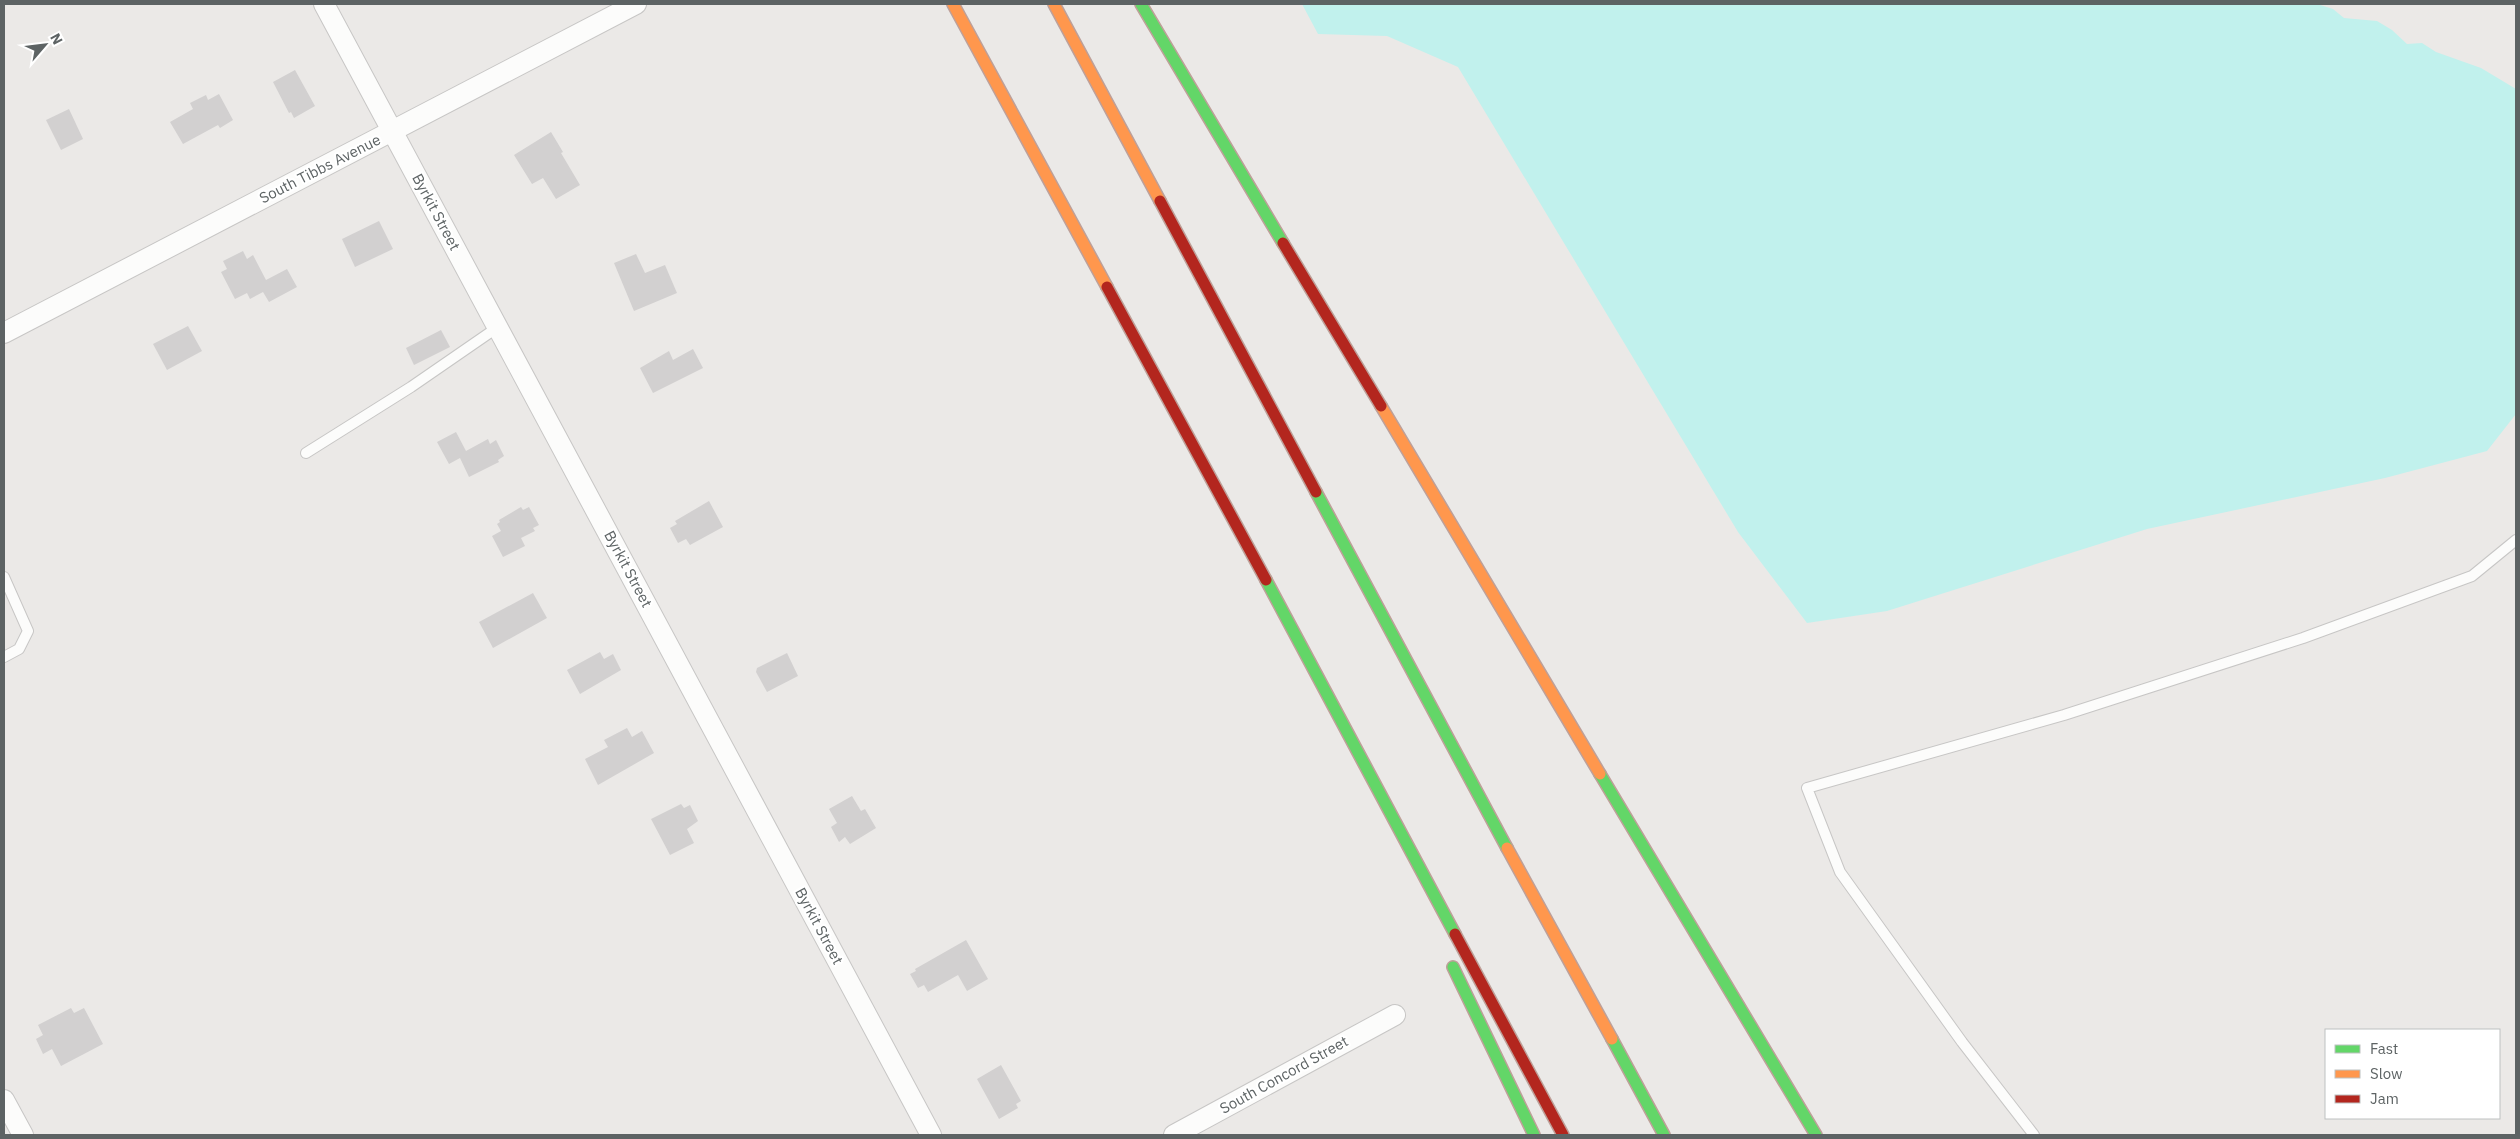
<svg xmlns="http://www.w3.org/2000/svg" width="2520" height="1139" font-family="'IBM Plex Sans',sans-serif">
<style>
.water{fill:#c1f1ed}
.building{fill:#d2d0d0}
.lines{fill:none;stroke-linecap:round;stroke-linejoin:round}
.lane-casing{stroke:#c7c6c5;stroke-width:12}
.street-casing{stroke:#c7c6c5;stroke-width:22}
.fast-casing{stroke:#bea099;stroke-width:14}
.slow-casing{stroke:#bea099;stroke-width:14}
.jam-casing{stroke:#bea099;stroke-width:14}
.lane{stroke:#fcfcfb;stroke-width:10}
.street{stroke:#fcfcfb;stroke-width:20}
.fast{stroke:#63d668;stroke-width:11}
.slow{stroke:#ff974d;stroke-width:11}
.jam{stroke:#b3261e;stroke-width:11}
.labels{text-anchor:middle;stroke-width:4.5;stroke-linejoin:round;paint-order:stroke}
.street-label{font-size:15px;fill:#5d6364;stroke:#fff}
</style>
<rect width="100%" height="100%" fill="#ebe9e7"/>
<polygon class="water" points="1302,4 2317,4 2333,9 2344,18 2377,21 2392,30 2407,44 2422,43 2436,52 2481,68 2516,89 2516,414 2487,451 2385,478 2147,529 1887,611 1807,623 1738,532 1458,67 1387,36 1318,34"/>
<g class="building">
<polygon points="295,70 315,106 294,118 291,112 289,113 273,82"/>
<polygon points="219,94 233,120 220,128 218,125 183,144 170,122 193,109 190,103 206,95 208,100"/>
<polygon points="69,109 83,139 61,150 46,120"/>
<polygon points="551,132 563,152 561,153 580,185 556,199 543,178 532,184 514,155"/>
<polygon points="379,221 393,249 355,267 342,239"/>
<polygon points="243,251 247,259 253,255 266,280 287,269 297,287 269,302 263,292 250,299 247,293 235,299 221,272 227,269 223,261"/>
<polygon points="636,254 645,273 665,265 677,293 634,311 614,263"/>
<polygon points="188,326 202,351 167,370 153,344"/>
<polygon points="441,330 450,347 414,365 406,348"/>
<polygon points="693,349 703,368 653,393 640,368 669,351 673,360"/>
<polygon points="456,432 466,451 488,439 490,444 496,440 504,456 498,460 499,462 469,477 460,458 449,464 437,442"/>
<polygon points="709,501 723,527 690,545 686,539 678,543 670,528 677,524 675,521"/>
<polygon points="521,507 523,510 529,507 539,525 533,528 535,531 521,538 525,546 503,557 492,536 501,531 497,524 500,522 499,520"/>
<polygon points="533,593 547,618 493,648 479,622"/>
<polygon points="600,652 604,659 613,654 621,670 580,694 567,670"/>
<polygon points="787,653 798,676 767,692 756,672 757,668"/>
<polygon points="627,728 632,737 642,731 654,753 598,785 585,759 608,747 604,740"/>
<polygon points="852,796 861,811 865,809 876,828 850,844 845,837 839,842 831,827 837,823 829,809"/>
<polygon points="681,804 684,808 690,805 698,821 687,829 694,843 670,855 651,819"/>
<polygon points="966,940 988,979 967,991 958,975 928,992 924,985 918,988 910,974 916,971 915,969"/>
<polygon points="71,1008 74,1013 84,1008 103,1044 61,1066 52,1049 43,1054 36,1039 43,1035 38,1025"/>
<polygon points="1001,1065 1021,1101 1016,1104 1018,1108 999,1119 977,1079"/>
</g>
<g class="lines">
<g class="lane-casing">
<g id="lane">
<polyline points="306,453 411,387 498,327"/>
<polyline points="4,577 28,631 19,649 4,657"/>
<polyline points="2034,1135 1962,1042 1840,872 1807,788 2064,715 2303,638 2472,576 2516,540"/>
</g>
</g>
<g class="street-casing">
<g id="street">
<polyline points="324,4 931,1135"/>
<polyline points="4,333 636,4"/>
<polyline points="4,1100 23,1135"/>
<polyline points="1174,1135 1395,1015"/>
</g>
</g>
<g class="fast-casing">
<g id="fast">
<polyline points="1141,4 1283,243"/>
<polyline points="1316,492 1507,848"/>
<polyline points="1266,580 1455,934"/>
<polyline points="1600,774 1816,1135"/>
<polyline points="1453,967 1534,1135"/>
<polyline points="1612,1039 1664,1135"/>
</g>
</g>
<g class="slow-casing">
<g id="slow">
<polyline points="953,4 1107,287"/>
<polyline points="1054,4 1160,201"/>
<polyline points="1381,406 1600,774"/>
<polyline points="1507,848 1612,1039"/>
</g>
</g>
<g class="jam-casing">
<g id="jam">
<polyline points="1160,201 1316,492"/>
<polyline points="1283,243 1381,406"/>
<polyline points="1107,287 1266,580"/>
<polyline points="1455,934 1563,1135"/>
</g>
</g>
<use href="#lane" class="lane"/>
<use href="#street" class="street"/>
<use href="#fast" class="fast"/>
<use href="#slow" class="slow"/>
<use href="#jam" class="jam"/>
</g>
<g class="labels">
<g class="street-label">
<text transform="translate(320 169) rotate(-27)" y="5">South Tibbs Avenue</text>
<text transform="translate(436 212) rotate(62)" y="5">Byrkit Street</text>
<text transform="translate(628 569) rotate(62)" y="5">Byrkit Street</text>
<text transform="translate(819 926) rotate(62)" y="5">Byrkit Street</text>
<text transform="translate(1284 1075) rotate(-29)" y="5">South Concord Street</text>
</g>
</g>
<rect width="2520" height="1139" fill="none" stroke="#5d6364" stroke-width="10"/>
<rect x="2325" y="1029" width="175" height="90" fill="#ffffff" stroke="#bec1c1"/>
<rect x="2335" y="1045" width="25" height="8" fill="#63d668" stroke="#bec1c1"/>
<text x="2370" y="1054" font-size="15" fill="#5d6364">Fast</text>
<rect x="2335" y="1070" width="25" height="8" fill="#ff974d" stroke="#bec1c1"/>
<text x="2370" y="1079" font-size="15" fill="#5d6364">Slow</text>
<rect x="2335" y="1095" width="25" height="8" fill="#b3261e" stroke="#bec1c1"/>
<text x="2370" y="1104" font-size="15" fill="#5d6364">Jam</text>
<g transform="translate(45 45) rotate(62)" stroke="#ffffff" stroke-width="4" paint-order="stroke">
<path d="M0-4L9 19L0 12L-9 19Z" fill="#5d6364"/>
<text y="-8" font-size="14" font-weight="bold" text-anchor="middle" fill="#5d6364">N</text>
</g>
</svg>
